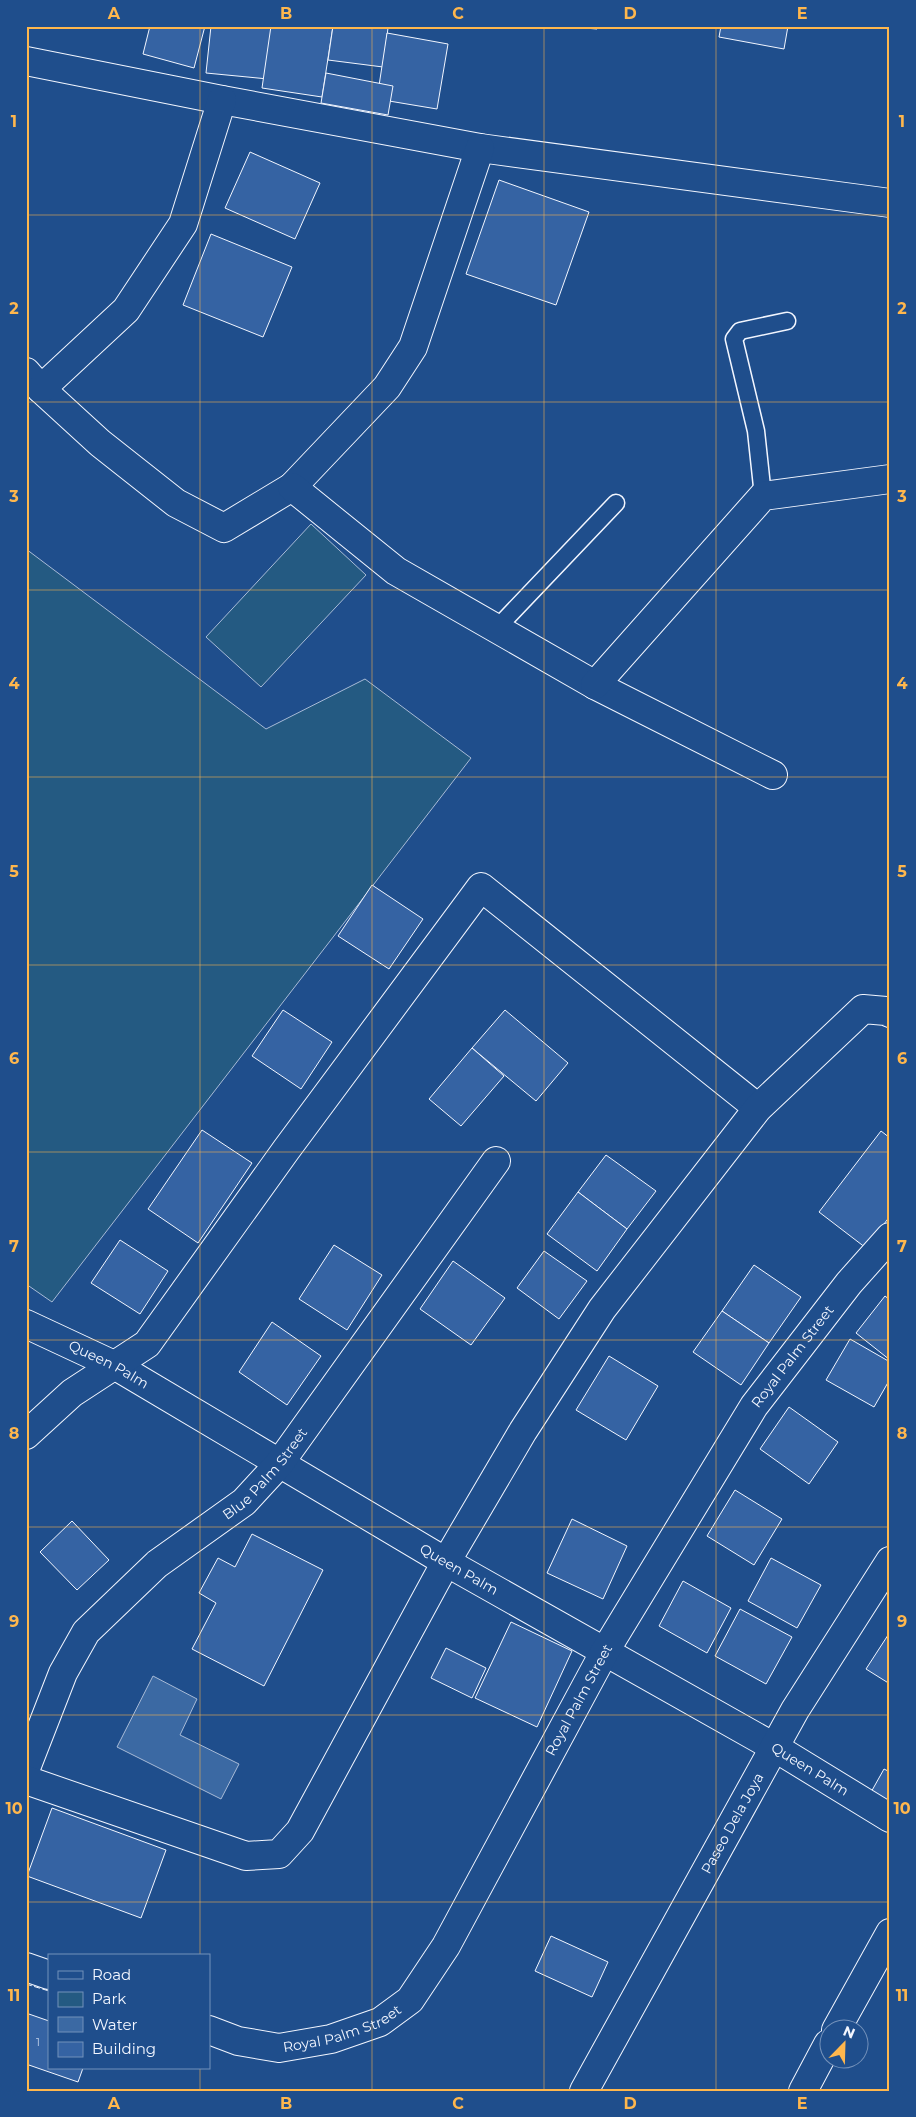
<svg xmlns="http://www.w3.org/2000/svg" width="916" height="2117" font-family="Montserrat,sans-serif">
<style>
.green{fill:#245a82;stroke:#a8bbd7}
.water{fill:#3b69a3;stroke:#a8bbd7}
.building{fill:#3563a3;stroke:#f2f6ff}
.lines{fill:none;stroke-linecap:round;stroke-linejoin:round}
.lane-casing{stroke:#f2f6ff;stroke-width:19}
.street-casing{stroke:#f2f6ff;stroke-width:30}
.lane{stroke:#1f4e8c;stroke-width:16}
.street{stroke:#1f4e8c;stroke-width:28}
.fence{stroke:#f2f6ff;stroke-width:1;stroke-dasharray:6 2.5;stroke-linecap:butt}
.grid{fill:none;stroke:#ffb74d;stroke-width:1;stroke-opacity:0.55}
.labels{text-anchor:middle;stroke-width:4;stroke-linejoin:round;paint-order:stroke}
.number-label{font-size:11px;fill:#c3d1e8}
.street-label{font-size:14px;fill:#f2f6ff;stroke:#1f4e8c}
.neatline{fill:none;stroke:#ffb74d;stroke-width:2}
.grid-label{font-size:16px;text-anchor:middle;font-weight:bold;fill:#ffb74d}
</style>
<rect width="100%" height="100%" fill="#1f4e8c"/>
<g class="green">
<polygon points="311,524 366,575 261,687 206,637"/>
<polygon points="26,549 266,729 365,679 471,758 52,1302 26,1284"/>
</g>
<polygon class="water" points="153,1676 197,1699 180,1735 239,1764 221,1799 117,1747"/>
<g class="building">
<polygon points="150,26 205,26 194,68 143,54"/>
<polygon points="211,26 273,26 268,79 206,73"/>
<polygon points="271,26 333,26 322,97 262,88"/>
<polygon points="333,26 388,28 383,67 328,60"/>
<polygon points="559,26 598,26 597,29"/>
<polygon points="721,26 788,26 784,49 719,37"/>
<polygon points="387,33 448,44 437,109 377,99"/>
<polygon points="326,73 393,86 388,115 321,103"/>
<polygon points="250,152 320,183 295,239 225,208"/>
<polygon points="499,180 589,212 556,305 466,274"/>
<polygon points="211,234 292,267 263,337 183,305"/>
<polygon points="372,885 423,919 389,969 338,936"/>
<polygon points="283,1010 332,1042 301,1089 252,1056"/>
<polygon points="505,1010 568,1063 536,1101 472,1048"/>
<polygon points="472,1048 504,1076 461,1126 429,1099"/>
<polygon points="202,1130 252,1163 198,1243 148,1209"/>
<polygon points="881,1131 890,1138 890,1216 866,1248 819,1212"/>
<polygon points="606,1155 656,1191 627,1229 578,1192"/>
<polygon points="578,1192 627,1229 597,1271 547,1234"/>
<polygon points="120,1240 168,1271 140,1314 91,1283"/>
<polygon points="334,1245 382,1275 347,1330 299,1299"/>
<polygon points="544,1251 587,1281 559,1319 517,1288"/>
<polygon points="453,1261 505,1298 471,1345 420,1309"/>
<polygon points="754,1265 801,1297 769,1343 722,1311"/>
<polygon points="885,1296 890,1300 890,1360 856,1333"/>
<polygon points="722,1311 769,1343 741,1385 693,1352"/>
<polygon points="272,1322 321,1356 287,1405 239,1372"/>
<polygon points="850,1339 890,1362 890,1379 874,1407 826,1380"/>
<polygon points="609,1356 658,1386 626,1440 576,1410"/>
<polygon points="789,1407 838,1442 809,1484 760,1449"/>
<polygon points="735,1490 782,1519 754,1565 707,1536"/>
<polygon points="572,1519 627,1546 603,1599 547,1573"/>
<polygon points="72,1521 109,1560 77,1590 40,1552"/>
<polygon points="252,1534 323,1570 264,1686 192,1649 216,1603 199,1593 218,1558 235,1567"/>
<polygon points="771,1558 821,1585 797,1628 748,1601"/>
<polygon points="683,1581 731,1608 707,1653 659,1626"/>
<polygon points="740,1609 792,1637 766,1684 715,1656"/>
<polygon points="511,1622 572,1651 537,1727 475,1698"/>
<polygon points="890,1632 890,1684 866,1669"/>
<polygon points="446,1648 486,1668 472,1698 431,1678"/>
<polygon points="884,1769 890,1772 890,1804 870,1794"/>
<polygon points="52,1808 166,1850 141,1918 27,1876"/>
<polygon points="551,1936 608,1962 592,1997 535,1971"/>
<polygon points="26,2013 49,2021 49,2068 83,2068 78,2082 26,2064"/>
</g>
<g class="lines">
<g class="lane-casing">
<g id="lane">
<polyline points="763,496 756,431 734,339 740,331 787,321"/>
<polyline points="497,628 616,503"/>
</g>
</g>
<g class="street-casing">
<g id="street">
<polyline points="26,61 222,100 480,148 890,203"/>
<polyline points="26,372 41,389 100,443 176,503 224,528 292,487 387,387 413,347 480,148"/>
<polyline points="41,389 126,310 183,224 222,100"/>
<polyline points="292,487 396,571 595,685 773,775"/>
<polyline points="595,685 763,496 890,479"/>
<path id="s1" d="M26,1324L116,1366L446,1562L774,1747L890,1818"/>
<polyline points="26,1435 72,1393 147,1344 286,1150 481,887 758,1108"/>
<path id="s2" d="M26,1768L63,1673L86,1632L157,1564L244,1502L279,1464L496,1161"/>
<polyline points="26,1780 246,1856 279,1854 300,1831 446,1562 523,1431 602,1309 758,1108 863,1009 886,1011 890,1013"/>
<polyline points="26,1967 49,1975"/>
<path id="s3" d="M209,2030L238,2041L279,2048L331,2039L380,2022L410,2000L446,1946L605,1651L754,1406L849,1283L890,1237"/>
<polyline points="836,2030 890,1933"/>
<path id="s4" d="M584,2091L795,1710L890,1561"/>
<polyline points="803,2091 828,2044"/>
</g>
</g>
<use href="#lane" class="lane"/>
<use href="#street" class="street"/>
<polyline class="fence" points="26,1984 49,1991"/>
</g>
<path class="grid" d="M200,26V1956M372,26V2091M544,26V2091M716,26V2091M26,215H890M26,402H890M26,590H890M26,777H890M26,965H890M26,1152H890M26,1340H890M26,1527H890M26,1715H890M26,1902H890M200,2068V2091"/>
<g class="labels">
<g class="number-label">
<text x="38" y="2046">1</text>
</g>
<g class="street-label">
<text dy="5" stroke="none"><textPath href="#s3" startOffset="964">Royal Palm Street</textPath></text>
<text dy="5" stroke="none"><textPath href="#s1" startOffset="92">Queen Palm</textPath></text>
<text dy="5" stroke="none"><textPath href="#s2" startOffset="389">Blue Palm Street</textPath></text>
<text dy="5" stroke="none"><textPath href="#s1" startOffset="498">Queen Palm</textPath></text>
<text dy="5" stroke="none"><textPath href="#s3" startOffset="559">Royal Palm Street</textPath></text>
<text dy="5" stroke="none"><textPath href="#s1" startOffset="902">Queen Palm</textPath></text>
<text dy="5" stroke="none"><textPath href="#s4" startOffset="306">Paseo Dela Joya</textPath></text>
<text dy="5" stroke="none"><textPath href="#s3" startOffset="139">Royal Palm Street</textPath></text>
</g>
</g>
<rect width="916" height="2117" fill="none" stroke="#1f4e8c" stroke-width="55"/>
<rect x="48" y="1954" width="162" height="115" fill="#1f4e8c" stroke="#7391ba"/>
<rect x="58" y="1971" width="25" height="8" fill="#1f4e8c" stroke="#7391ba"/>
<text x="92" y="1980" font-size="15" fill="#f2f6ff">Road</text>
<rect x="58" y="1992" width="25" height="15" fill="#245a82" stroke="#7391ba"/>
<text x="92" y="2004" font-size="15" fill="#f2f6ff">Park</text>
<rect x="58" y="2017" width="25" height="15" fill="#3b69a3" stroke="#7391ba"/>
<text x="92" y="2030" font-size="15" fill="#f2f6ff">Water</text>
<rect x="58" y="2042" width="25" height="15" fill="#3563a3" stroke="#7391ba"/>
<text x="92" y="2054" font-size="15" fill="#f2f6ff">Building</text>
<g transform="translate(844 2044) rotate(23)"><circle r="24" fill="#1f4e8c" stroke="#7391ba"/>
<path d="M0-4L9 19L0 12L-9 19Z" fill="#ffb74d"/>
<text y="-8" font-size="14" font-weight="bold" text-anchor="middle" fill="#f2f6ff">N</text>
</g>
<rect x="28" y="28" width="860" height="2062" class="neatline"/>
<g class="grid-label">
<text x="114" y="19">A</text>
<text x="286" y="19">B</text>
<text x="458" y="19">C</text>
<text x="630" y="19">D</text>
<text x="802" y="19">E</text>
<text x="14" y="127">1</text>
<text x="902" y="127">1</text>
<text x="14" y="314">2</text>
<text x="902" y="314">2</text>
<text x="14" y="502">3</text>
<text x="902" y="502">3</text>
<text x="14" y="689">4</text>
<text x="902" y="689">4</text>
<text x="14" y="877">5</text>
<text x="902" y="877">5</text>
<text x="14" y="1064">6</text>
<text x="902" y="1064">6</text>
<text x="14" y="1252">7</text>
<text x="902" y="1252">7</text>
<text x="14" y="1439">8</text>
<text x="902" y="1439">8</text>
<text x="14" y="1627">9</text>
<text x="902" y="1627">9</text>
<text x="14" y="1814">10</text>
<text x="902" y="1814">10</text>
<text x="14" y="2001">11</text>
<text x="902" y="2001">11</text>
<text x="114" y="2109">A</text>
<text x="286" y="2109">B</text>
<text x="458" y="2109">C</text>
<text x="630" y="2109">D</text>
<text x="802" y="2109">E</text>
</g>
</svg>
